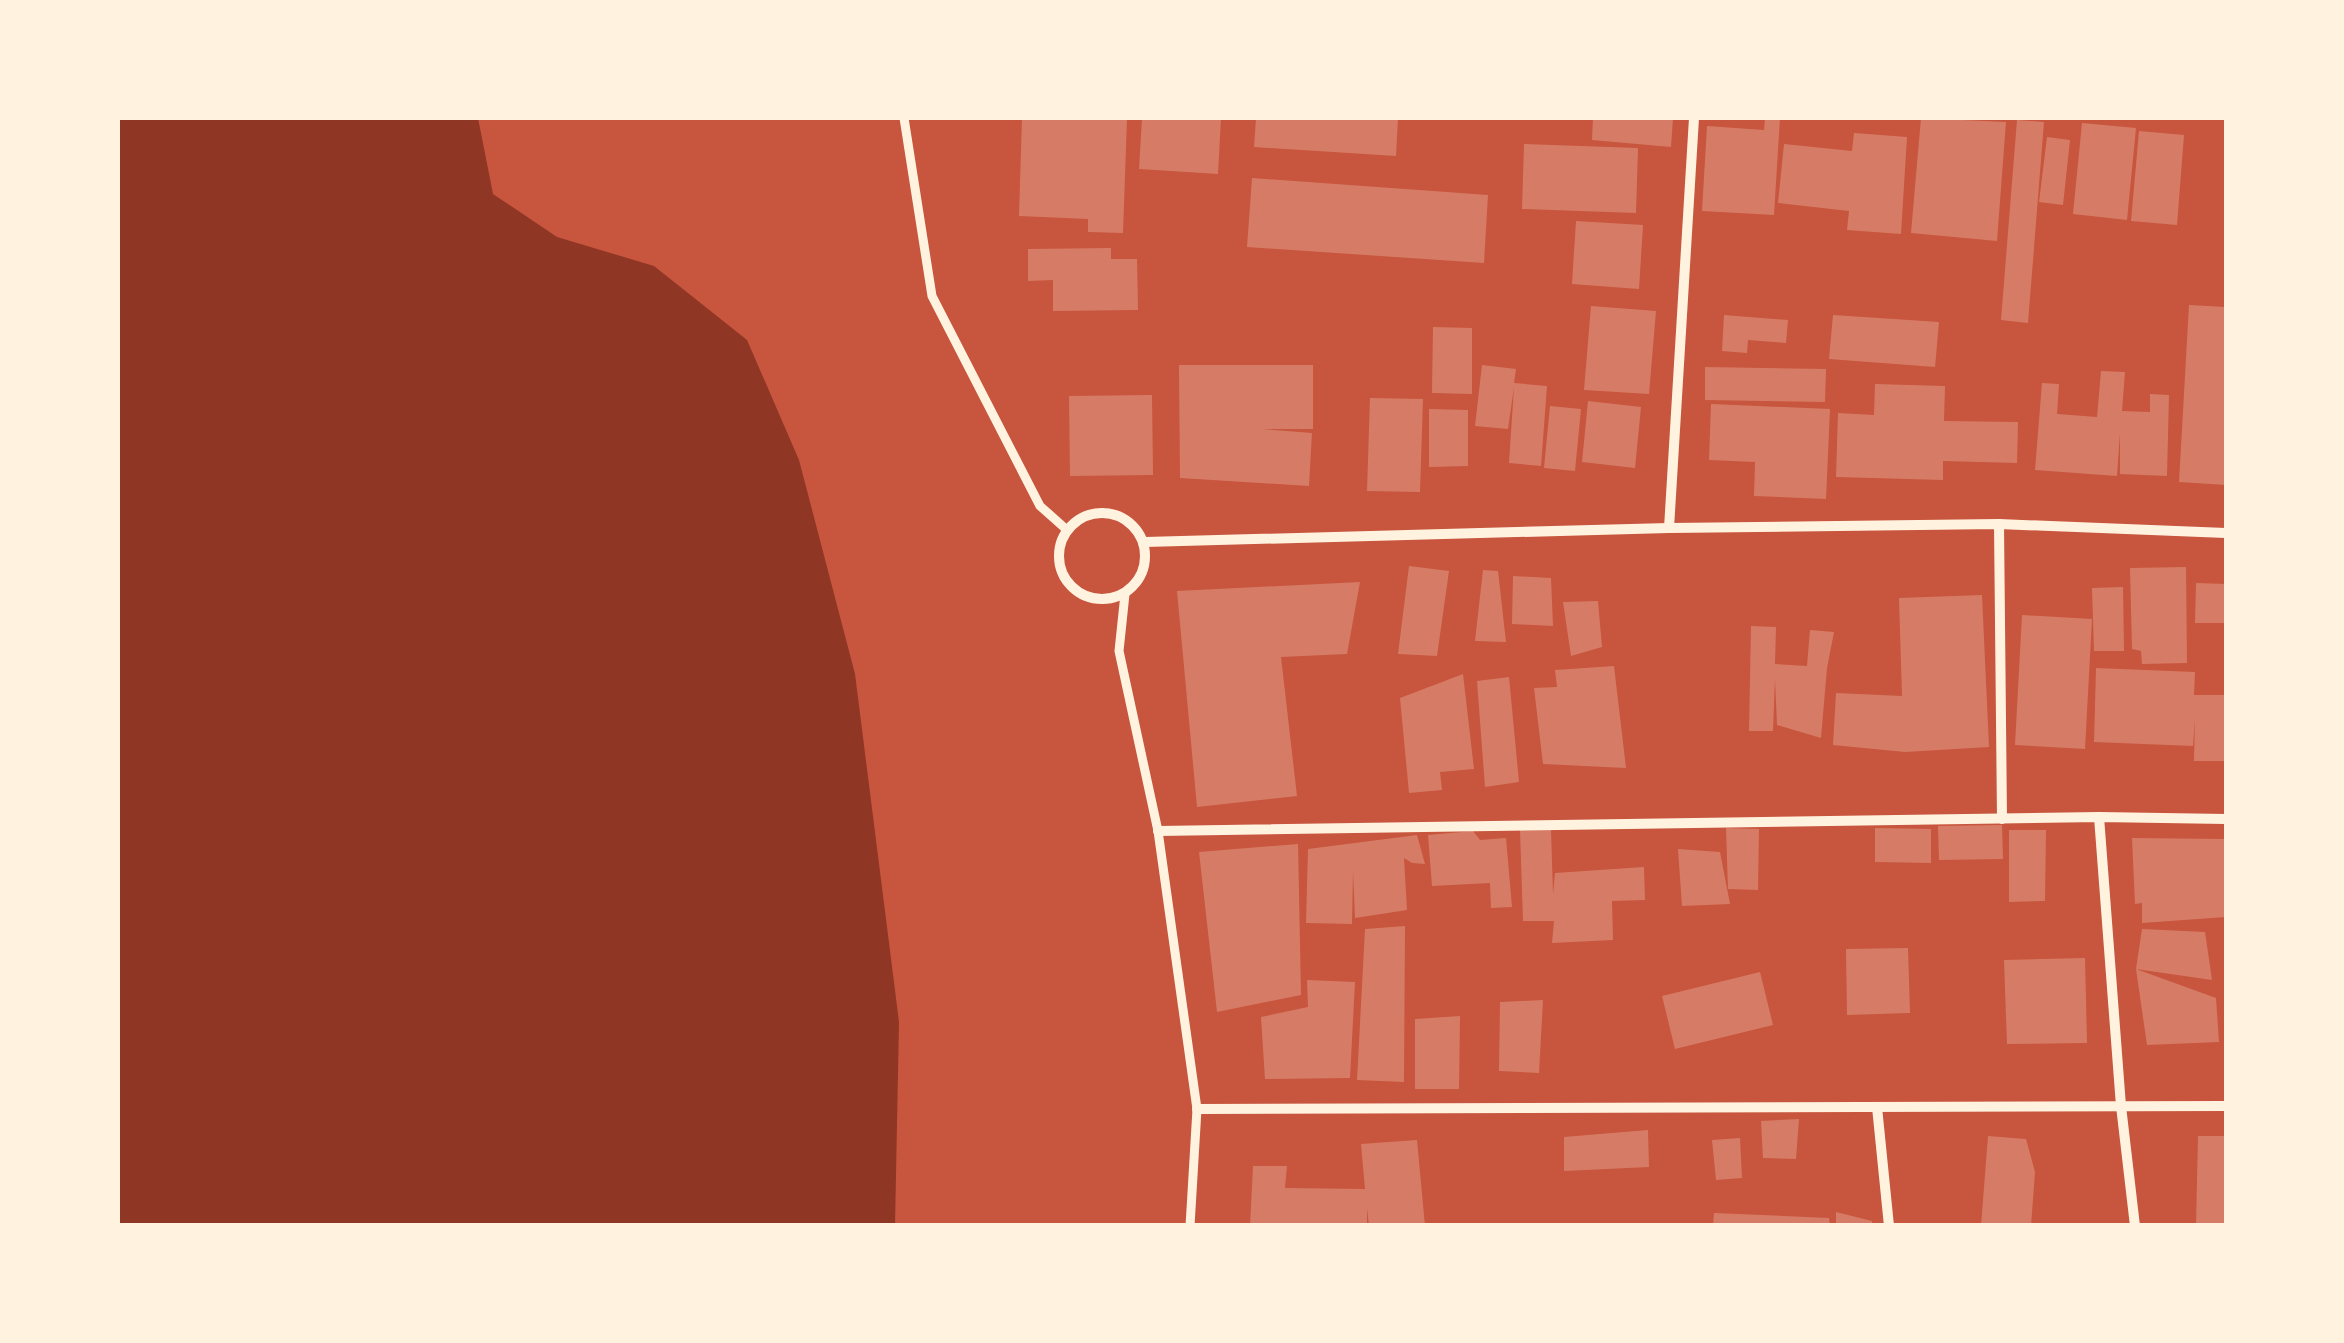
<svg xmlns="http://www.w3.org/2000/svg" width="2344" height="1343" font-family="'Asap Condensed',sans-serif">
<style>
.water{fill:#8f3625}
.building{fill:#d67c66}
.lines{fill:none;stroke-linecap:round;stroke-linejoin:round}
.pedestrian{stroke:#fff3e0;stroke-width:9}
.minor{stroke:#fff3e0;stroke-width:10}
</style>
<rect width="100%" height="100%" fill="#c8553d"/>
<polygon class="water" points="118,118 478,118 493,194 557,237 654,266 747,340 799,460 855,674 899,1022 895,1225 118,1225"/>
<g class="building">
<polygon points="1022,118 1127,118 1123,233 1088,232 1088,219 1019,216"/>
<polygon points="1142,118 1221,118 1218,174 1139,169"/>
<polygon points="1256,118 1398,118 1396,156 1254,147"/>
<polygon points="1593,118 1673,118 1671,147 1592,140"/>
<polygon points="1765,118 1780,118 1774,215 1702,211 1707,126 1764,130"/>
<polygon points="1921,118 2006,122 1997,241 1911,233"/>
<polygon points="2017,120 2044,122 2028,323 2001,320"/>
<polygon points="2082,123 2136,128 2127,220 2073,214"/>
<polygon points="2139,131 2184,135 2177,225 2131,221"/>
<polygon points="1854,133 1907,137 1901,234 1847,230 1849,211 1778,203 1784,144 1852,151"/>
<polygon points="2047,137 2070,140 2063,205 2039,202"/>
<polygon points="1524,144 1638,148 1636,213 1522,209"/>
<polygon points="1252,178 1488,195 1484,263 1247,247"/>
<polygon points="1576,221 1643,225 1639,289 1572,284"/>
<polygon points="1111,248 1111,259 1137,259 1138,310 1053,311 1053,280 1028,281 1028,249"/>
<polygon points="2189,305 2226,307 2226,485 2179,482"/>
<polygon points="1591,306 1656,311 1649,394 1584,390"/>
<polygon points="1724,315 1788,320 1786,343 1748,340 1747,353 1722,351"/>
<polygon points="1833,315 1939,322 1935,367 1829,359"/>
<polygon points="1433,327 1472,328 1472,394 1432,393"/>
<polygon points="1179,365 1313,365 1313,429 1261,429 1312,433 1309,486 1180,478"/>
<polygon points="1482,365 1516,369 1514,383 1547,386 1541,466 1509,463 1514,387 1508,429 1475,426"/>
<polygon points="1705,367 1826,369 1825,402 1705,400"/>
<polygon points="2101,371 2125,372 2122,411 2150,412 2150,394 2169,395 2167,476 2120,474 2120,433 2117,476 2035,470 2042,383 2059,384 2057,414 2097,417"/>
<polygon points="1875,384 1945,386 1944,421 2018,422 2017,463 1943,461 1943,480 1836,477 1838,413 1874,415"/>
<polygon points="1152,395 1153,475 1070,476 1069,396"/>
<polygon points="1370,398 1423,399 1420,492 1367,491"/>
<polygon points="1588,401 1641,407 1635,468 1582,462"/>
<polygon points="1711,404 1830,409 1826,499 1754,496 1755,462 1709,460"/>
<polygon points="1550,406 1581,409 1575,471 1544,468"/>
<polygon points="1429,409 1468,410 1468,466 1429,467"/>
<polygon points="1409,566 1449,571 1437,656 1398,654"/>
<polygon points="2186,567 2187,663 2142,664 2141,651 2132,649 2130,568"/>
<polygon points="1483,570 1498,571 1506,642 1475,641"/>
<polygon points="1513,576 1551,578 1553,626 1512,624"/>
<polygon points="1360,582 1347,654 1281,657 1297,796 1197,807 1177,591"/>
<polygon points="2196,583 2226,584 2226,623 2195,623"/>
<polygon points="2123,587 2124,651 2094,651 2092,588"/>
<polygon points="1982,595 1989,747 1905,752 1833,745 1836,693 1902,696 1899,598"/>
<polygon points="1598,601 1602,647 1571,656 1563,602"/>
<polygon points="2022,615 2092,619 2085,749 2015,745"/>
<polygon points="1751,626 1776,627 1775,664 1807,666 1810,630 1834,632 1827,668 1821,738 1777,725 1775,679 1773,731 1749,731"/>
<polygon points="1614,666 1626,768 1543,764 1534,688 1557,687 1555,670"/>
<polygon points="2096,668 2195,672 2194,695 2226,695 2226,761 2194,761 2195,719 2193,746 2094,742"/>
<polygon points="1463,674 1474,769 1440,772 1442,790 1409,793 1400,698"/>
<polygon points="1509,677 1519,782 1485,787 1477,681"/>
<polygon points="2002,825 2003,859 1939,860 1938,826"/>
<polygon points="1726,828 1759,829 1758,890 1728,889"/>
<polygon points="1875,828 1931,829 1931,863 1875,862"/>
<polygon points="1520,830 1551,830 1553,894 1555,873 1644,867 1645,900 1612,901 1613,940 1552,943 1554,921 1523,921"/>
<polygon points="2009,830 2046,830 2045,901 2009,902"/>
<polygon points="1473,831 1480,840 1506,838 1512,907 1491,908 1490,883 1432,886 1428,835"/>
<polygon points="1417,835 1425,864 1412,863 1404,858 1407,910 1355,918 1353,871 1352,924 1306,923 1308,849"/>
<polygon points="2132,838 2226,839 2226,917 2142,923 2142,903 2135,904"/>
<polygon points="1298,844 1301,995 1217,1012 1199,852"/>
<polygon points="1678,849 1720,852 1730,904 1682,906"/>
<polygon points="1405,926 1404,1082 1357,1080 1365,929"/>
<polygon points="2142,929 2205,932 2212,980 2136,969 2216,998 2219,1042 2147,1045 2136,969"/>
<polygon points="1908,948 1910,1013 1847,1015 1846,949"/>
<polygon points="2085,958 2087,1043 2007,1044 2004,960"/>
<polygon points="1760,972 1773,1025 1675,1049 1662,996"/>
<polygon points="1307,980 1355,982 1350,1078 1265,1079 1261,1017 1308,1007"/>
<polygon points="1543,1000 1539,1073 1499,1071 1500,1002"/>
<polygon points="1460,1016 1459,1089 1415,1089 1415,1019"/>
<polygon points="1799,1119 1796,1159 1763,1158 1761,1121"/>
<polygon points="1648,1130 1649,1167 1564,1171 1564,1137"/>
<polygon points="1988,1136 2026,1139 2035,1172 2031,1226 1981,1226"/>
<polygon points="2198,1136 2226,1136 2226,1226 2196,1226"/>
<polygon points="1740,1138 1742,1178 1716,1180 1712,1140"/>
<polygon points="1417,1140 1425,1226 1369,1226 1367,1208 1367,1226 1283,1226 1284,1223 1250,1226 1253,1166 1287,1166 1285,1188 1365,1189 1361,1144"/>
<polygon points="1836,1212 1872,1221 1872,1226 1836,1226"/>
<polygon points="1714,1213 1829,1218 1830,1226 1713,1226"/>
</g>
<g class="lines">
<g class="pedestrian">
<polyline points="904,118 932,296 1040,506 1067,530"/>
<polyline points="1125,594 1119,651 1158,831 1197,1109 1190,1226"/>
</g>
<g class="minor">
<circle cx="1102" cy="556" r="43"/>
<polyline points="1999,524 2002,819"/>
<polyline points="1669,528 1694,118"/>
<polyline points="1145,542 1669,528 1999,524 2226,533"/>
<polyline points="2099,817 2121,1106 2135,1226"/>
<polyline points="1158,831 2099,817 2226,819"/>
<polyline points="1877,1107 1889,1226"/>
<polyline points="1197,1109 2226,1106"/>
</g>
</g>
<rect width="2344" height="1343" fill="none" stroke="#fff3e0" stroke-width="240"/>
</svg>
